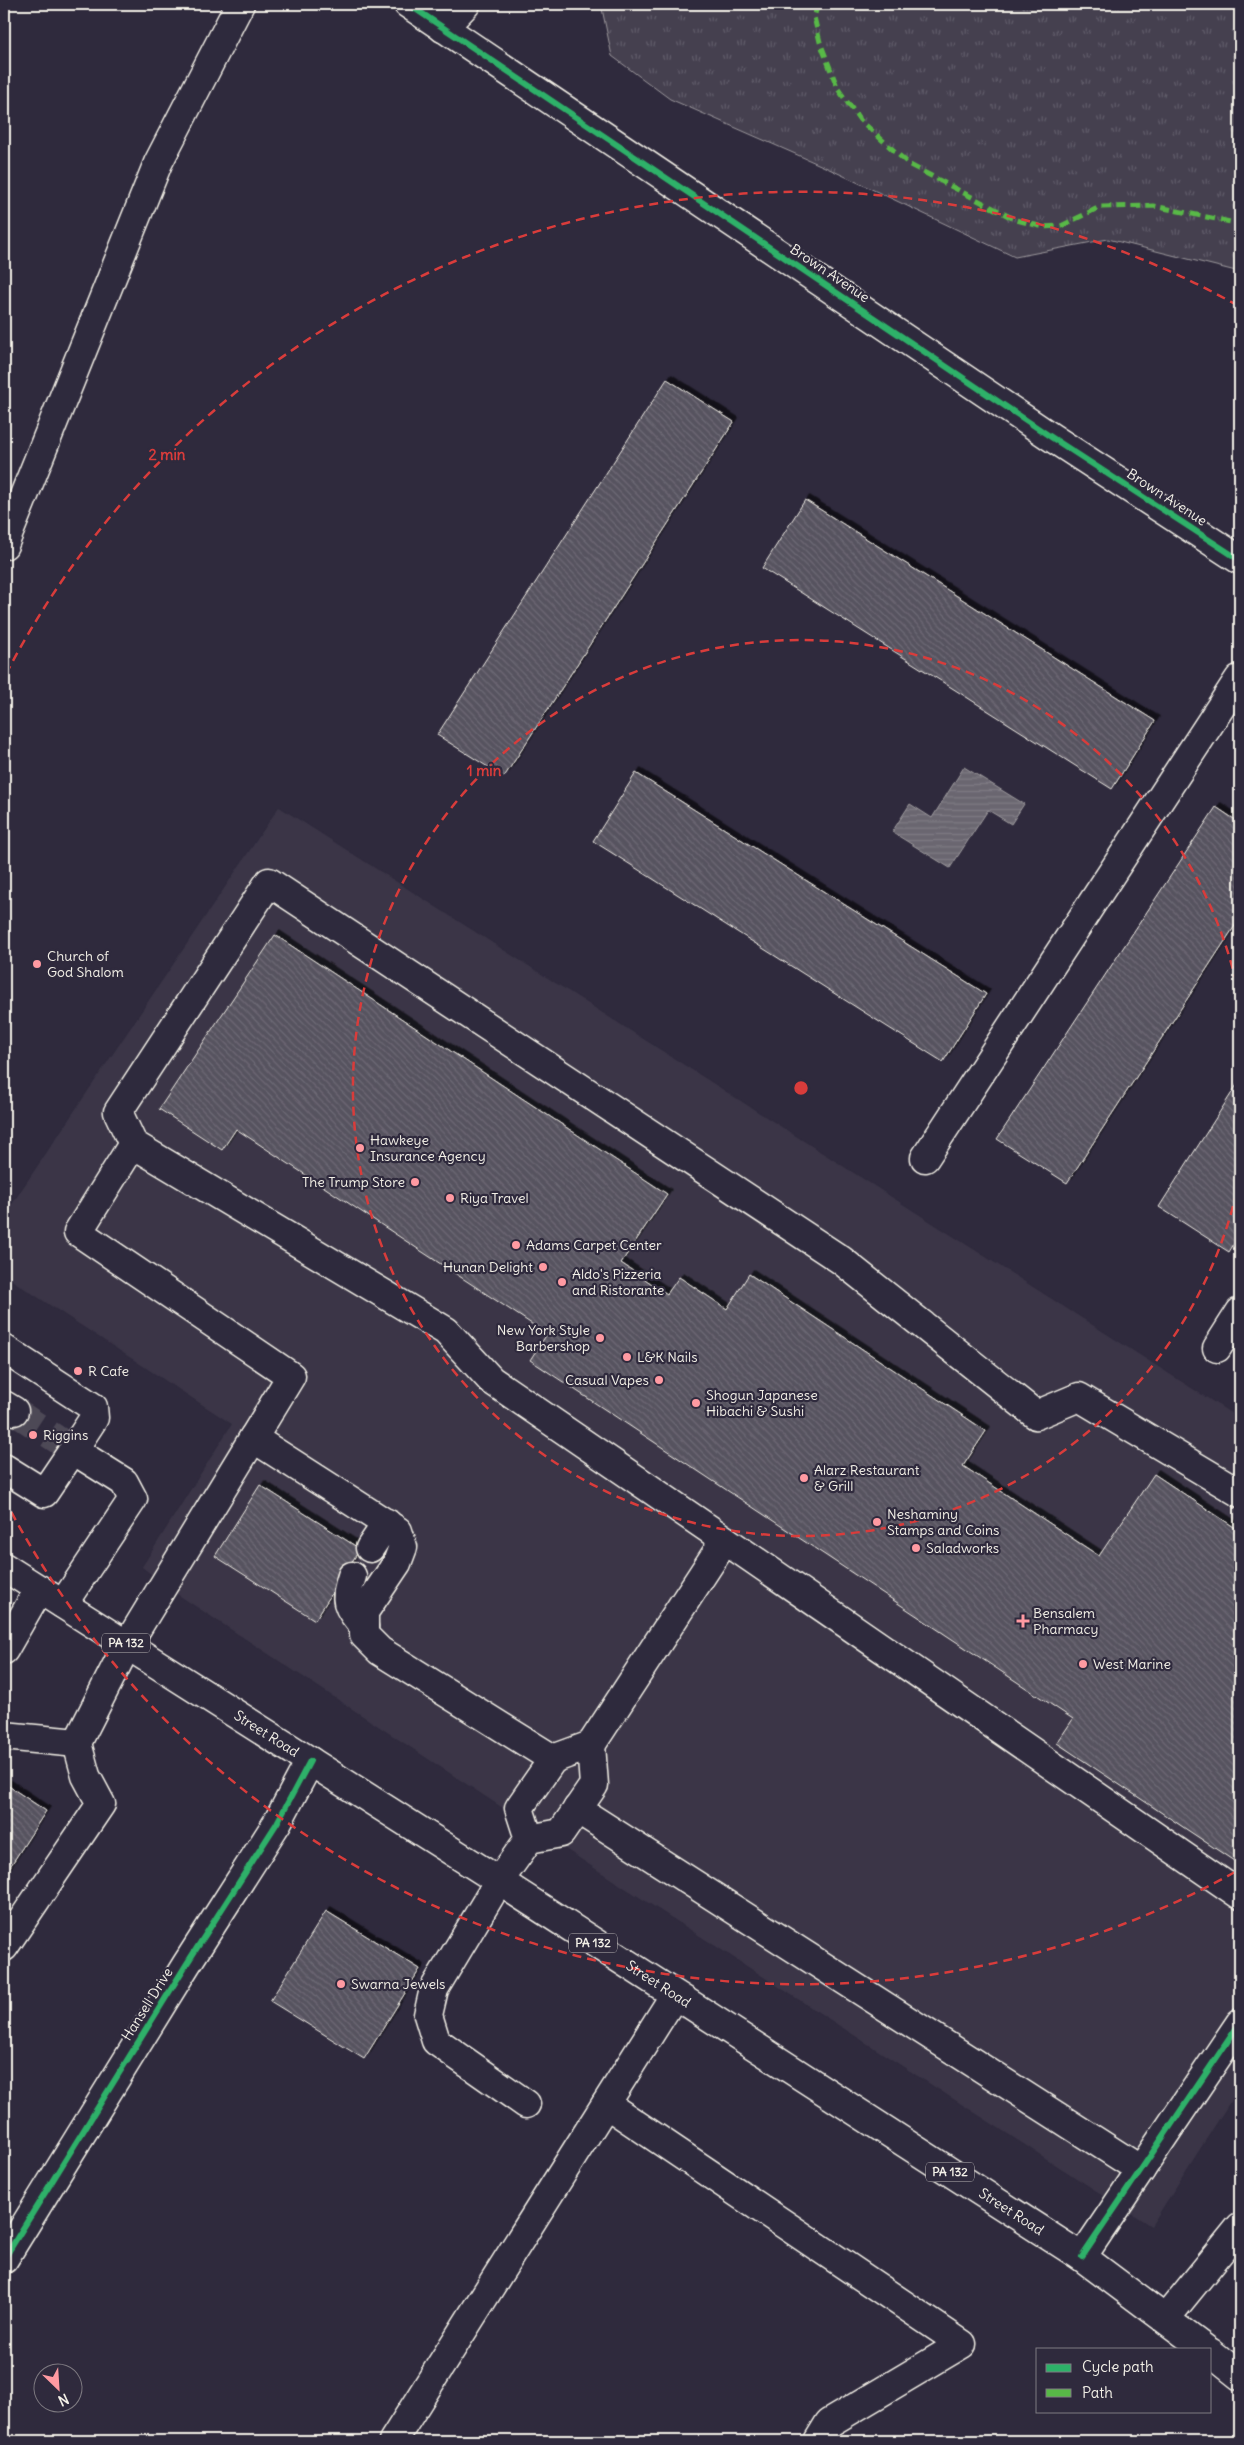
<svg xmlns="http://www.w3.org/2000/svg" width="1244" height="2445" font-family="Delius,sans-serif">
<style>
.built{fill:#3b3647}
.grass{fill:url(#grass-tufts);stroke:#9c989c}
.water{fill:url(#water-rules);stroke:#a19ea0}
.building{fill:url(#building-back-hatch);stroke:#f4f1e8;filter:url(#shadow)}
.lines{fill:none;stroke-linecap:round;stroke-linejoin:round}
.minor-tunnel{stroke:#4d4857;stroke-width:28;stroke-dasharray:28 14;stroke-linecap:butt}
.minor-casing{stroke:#f4f1e8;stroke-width:31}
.major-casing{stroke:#f4f1e8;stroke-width:31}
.minor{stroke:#2f2a3d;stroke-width:28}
.major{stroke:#2f2a3d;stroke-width:28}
.quiet{stroke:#58b947;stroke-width:5;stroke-dasharray:10 5;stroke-linecap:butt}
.cycleway-casing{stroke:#2f2a3d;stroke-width:9}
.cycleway{stroke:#2db169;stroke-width:6}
.ring{fill:none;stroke:#d93c3b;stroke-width:2.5;stroke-dasharray:9 6}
.poi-dot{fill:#ff9aa2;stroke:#2f2a3d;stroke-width:2}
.labels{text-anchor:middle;stroke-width:4.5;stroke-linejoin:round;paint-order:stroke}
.shield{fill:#2f2a3d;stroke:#b9b5b5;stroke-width:1}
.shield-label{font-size:12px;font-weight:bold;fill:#f4f1e8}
.street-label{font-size:14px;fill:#f4f1e8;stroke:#2f2a3d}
.poi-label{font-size:14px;fill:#f4f1e8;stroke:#2f2a3d;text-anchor:start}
.centre{fill:#d93c3b;stroke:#2f2a3d;stroke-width:2.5}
.ring-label{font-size:15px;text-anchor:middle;font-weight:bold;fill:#d93c3b;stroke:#2f2a3d;stroke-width:4.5;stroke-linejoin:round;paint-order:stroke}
</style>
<defs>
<pattern id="grass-tufts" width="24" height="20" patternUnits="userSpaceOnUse" patternTransform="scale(1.25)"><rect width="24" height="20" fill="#454050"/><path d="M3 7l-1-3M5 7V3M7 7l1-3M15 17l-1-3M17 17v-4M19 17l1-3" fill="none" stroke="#605c69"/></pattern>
<pattern id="water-rules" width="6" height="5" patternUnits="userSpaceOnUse" patternTransform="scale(1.25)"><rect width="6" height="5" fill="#6a6670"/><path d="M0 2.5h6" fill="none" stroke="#807c84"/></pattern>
<pattern id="building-back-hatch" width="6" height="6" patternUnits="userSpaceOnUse" patternTransform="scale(1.25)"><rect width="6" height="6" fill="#56525f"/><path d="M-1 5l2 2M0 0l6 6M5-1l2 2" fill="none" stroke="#6f6b76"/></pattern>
<filter id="shadow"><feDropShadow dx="4.5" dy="-4.5" stdDeviation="0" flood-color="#0009"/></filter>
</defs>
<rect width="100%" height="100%" fill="#2f2a3d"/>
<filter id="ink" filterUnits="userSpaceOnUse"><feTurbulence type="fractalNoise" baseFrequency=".02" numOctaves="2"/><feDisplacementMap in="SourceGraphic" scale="10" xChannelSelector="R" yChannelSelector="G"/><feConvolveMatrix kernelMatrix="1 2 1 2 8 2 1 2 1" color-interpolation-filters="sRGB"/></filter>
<g filter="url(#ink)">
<polygon class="built" points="279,807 1240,1419 1240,2086 1151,2226 602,1873 177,1594 142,1567 232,1424 4,1275 4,1216"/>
<polygon class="grass" points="601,4 1240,4 1240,272 1108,239 1015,257 825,167 670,99 612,56"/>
<polygon class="water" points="964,767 1024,804 1011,824 988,810 950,868 892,832 910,804 932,818"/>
<g class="building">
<polygon points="667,379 734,422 504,777 437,735"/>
<polygon points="805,500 1155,721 1112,789 762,568"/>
<polygon points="636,773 986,994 943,1062 593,841"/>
<polygon points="1216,807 1240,823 1240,918 1067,1183 997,1139"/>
<polygon points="275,935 667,1194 621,1263 667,1294 679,1277 727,1309 749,1274 986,1431 963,1466 1099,1556 1154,1474 1240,1531 1240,1865 1057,1743 1073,1719 530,1360 547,1334 236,1129 222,1150 159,1109"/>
<polygon points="1240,1080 1240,1234 1229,1252 1159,1207"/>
<polygon points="260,1485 360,1549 315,1620 215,1556"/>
<polygon points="4,1783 46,1811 4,1876"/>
<polygon points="326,1911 420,1969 364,2059 270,2001"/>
</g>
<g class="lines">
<polyline class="minor-tunnel" points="14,1411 73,1450"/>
<g class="minor-casing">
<g id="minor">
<polyline points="408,4 1051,437 1240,560"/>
<polyline points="443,28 466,4"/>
<polyline points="4,545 158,163 240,4"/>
<polyline points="133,1144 118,1112 269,882 841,1260 1036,1415 1079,1397 1240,1493"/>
<polyline points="925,1158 1239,679"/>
<polyline points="1217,1348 1240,1312"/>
<polyline points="4,1349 93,1407 94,1418 73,1450 124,1482 133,1499 63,1604"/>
<polyline points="4,1405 14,1411"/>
<polyline points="253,1438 398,1531 403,1547 397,1563 364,1612 364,1635 380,1651 553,1759"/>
<polyline points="4,1468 44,1493 73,1450"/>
<polyline points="370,1548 387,1523"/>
<path d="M352,1576C343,1602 347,1606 364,1627"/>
<polyline points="4,1650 39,1589"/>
<polyline points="4,1736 77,1743"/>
<polyline points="577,1809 1141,2170"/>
<polyline points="529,1839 519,1808 553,1759 591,1745 725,1540 1240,1895"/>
<polyline points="4,1947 101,1804 86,1776 77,1743 127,1645 291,1376 78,1232 133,1144 446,1331 491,1380 725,1540"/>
<polyline points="526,2104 436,2041 428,2015 434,1989 499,1881 529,1839 561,1833 594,1785 591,1745"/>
<polyline points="606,2104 962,2344 829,2423 818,2441"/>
<polyline points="1082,2257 1240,2023"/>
<polyline points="4,2259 186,1965 277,1823 310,1761"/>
<polyline points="1166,2318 1240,2227"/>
<polyline points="393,2441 674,1996"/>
</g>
</g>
<g class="major-casing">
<g id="major">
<path id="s1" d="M4,1567L499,1881L1082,2257L1205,2349"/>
<polyline points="1210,2352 1240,2376"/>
</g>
</g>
<use href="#minor" class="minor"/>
<use href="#major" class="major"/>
<polyline class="quiet" points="818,4 814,17 820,42 838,89 860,120 910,165 1016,220 1043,227 1061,226 1100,207 1154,206 1240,224"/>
<g class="cycleway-casing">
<g id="cycleway">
<polyline points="408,4 1051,437 1240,560"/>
<polyline points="1082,2257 1240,2023"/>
<polyline points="4,2259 186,1965 277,1823 310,1761"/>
</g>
</g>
<use href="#cycleway" class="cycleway"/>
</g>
</g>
<g class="ring">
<path d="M1240 1177A448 448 0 1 1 1240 999"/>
<path d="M1235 1872A896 896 0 0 1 6 1502M6 674A896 896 0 0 1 1235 304"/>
</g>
<g class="poi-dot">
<circle cx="37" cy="964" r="5"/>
<circle cx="360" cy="1148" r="5"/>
<circle cx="415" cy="1182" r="5"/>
<circle cx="450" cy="1198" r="5"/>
<circle cx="516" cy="1245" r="5"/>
<circle cx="543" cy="1267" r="5"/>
<circle cx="562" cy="1282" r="5"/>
<circle cx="600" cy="1338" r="5"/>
<circle cx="627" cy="1357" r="5"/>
<circle cx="78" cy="1371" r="5"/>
<circle cx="659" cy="1380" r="5"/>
<circle cx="696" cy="1403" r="5"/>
<circle cx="33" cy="1435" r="5"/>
<circle cx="804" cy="1478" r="5"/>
<circle cx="877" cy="1522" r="5"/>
<circle cx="916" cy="1548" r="5"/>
<path d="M1020.5 1613.5h5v5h5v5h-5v5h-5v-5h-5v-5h5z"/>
<circle cx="1083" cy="1664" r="5"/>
<circle cx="341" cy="1984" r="5"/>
</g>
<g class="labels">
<g class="shield">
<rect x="102" y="1633.5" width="48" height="19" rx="4"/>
<rect x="569" y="1933.5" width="48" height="19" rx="4"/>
<rect x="926" y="2162.5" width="48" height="19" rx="4"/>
</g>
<g class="shield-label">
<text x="126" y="1647">PA 132</text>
<text x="593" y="1947">PA 132</text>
<text x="950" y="2176">PA 132</text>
</g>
<g class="street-label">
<text transform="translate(830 273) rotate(34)" y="5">Brown Avenue</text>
<text transform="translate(1167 497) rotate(33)" y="5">Brown Avenue</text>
<text dy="5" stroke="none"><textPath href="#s1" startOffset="311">Street Road</textPath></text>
<text dy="5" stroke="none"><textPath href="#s1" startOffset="776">Street Road</textPath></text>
<text transform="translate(147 2004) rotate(-58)" y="5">Hansell Drive</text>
<text dy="5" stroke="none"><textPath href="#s1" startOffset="1196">Street Road</textPath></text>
</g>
<g class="poi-label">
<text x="47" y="961">Church of<tspan x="47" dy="16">God Shalom</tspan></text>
<text x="370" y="1145">Hawkeye<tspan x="370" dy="16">Insurance Agency</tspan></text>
<text x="405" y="1187" text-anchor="end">The Trump Store</text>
<text x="460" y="1203">Riya Travel</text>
<text x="526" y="1250">Adams Carpet Center</text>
<text x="533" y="1272" text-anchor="end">Hunan Delight</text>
<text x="572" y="1279">Aldo's Pizzeria<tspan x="572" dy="16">and Ristorante</tspan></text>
<text x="590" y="1335" text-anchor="end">New York Style<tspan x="590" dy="16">Barbershop</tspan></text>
<text x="637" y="1362">L&amp;K Nails</text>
<text x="88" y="1376">R Cafe</text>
<text x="649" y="1385" text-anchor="end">Casual Vapes</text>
<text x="706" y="1400">Shogun Japanese<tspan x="706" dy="16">Hibachi &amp; Sushi</tspan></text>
<text x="43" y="1440">Riggins</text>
<text x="814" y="1475">Alarz Restaurant<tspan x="814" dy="16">&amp; Grill</tspan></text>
<text x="887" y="1519">Neshaminy<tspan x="887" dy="16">Stamps and Coins</tspan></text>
<text x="926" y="1553">Saladworks</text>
<text x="1033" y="1618">Bensalem<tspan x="1033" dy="16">Pharmacy</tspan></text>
<text x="1093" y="1669">West Marine</text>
<text x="351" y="1989">Swarna Jewels</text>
</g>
</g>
<circle cx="801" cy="1088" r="8" class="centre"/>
<g class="ring-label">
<text x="167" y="460">2 min</text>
<text x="484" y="776">1 min</text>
</g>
<rect width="1244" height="2445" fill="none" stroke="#2f2a3d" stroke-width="20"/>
<rect x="10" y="10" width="1224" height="2425" fill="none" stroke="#f4f1e8" stroke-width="2" filter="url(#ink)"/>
<rect x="1036" y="2348" width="175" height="65" fill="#2f2a3d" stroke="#7e7a81"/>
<rect x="1046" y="2364" width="25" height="8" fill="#2db169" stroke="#7e7a81"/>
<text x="1082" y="2372" font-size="15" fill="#f4f1e8">Cycle path</text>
<rect x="1046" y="2389" width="25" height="8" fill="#58b947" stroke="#7e7a81"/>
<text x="1082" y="2398" font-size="15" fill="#f4f1e8">Path</text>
<g transform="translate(58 2388) rotate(155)"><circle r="24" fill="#2f2a3d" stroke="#7e7a81"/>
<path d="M0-4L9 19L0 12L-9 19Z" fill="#ff9aa2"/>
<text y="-8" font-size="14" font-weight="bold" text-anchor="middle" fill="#f4f1e8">N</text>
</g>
</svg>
